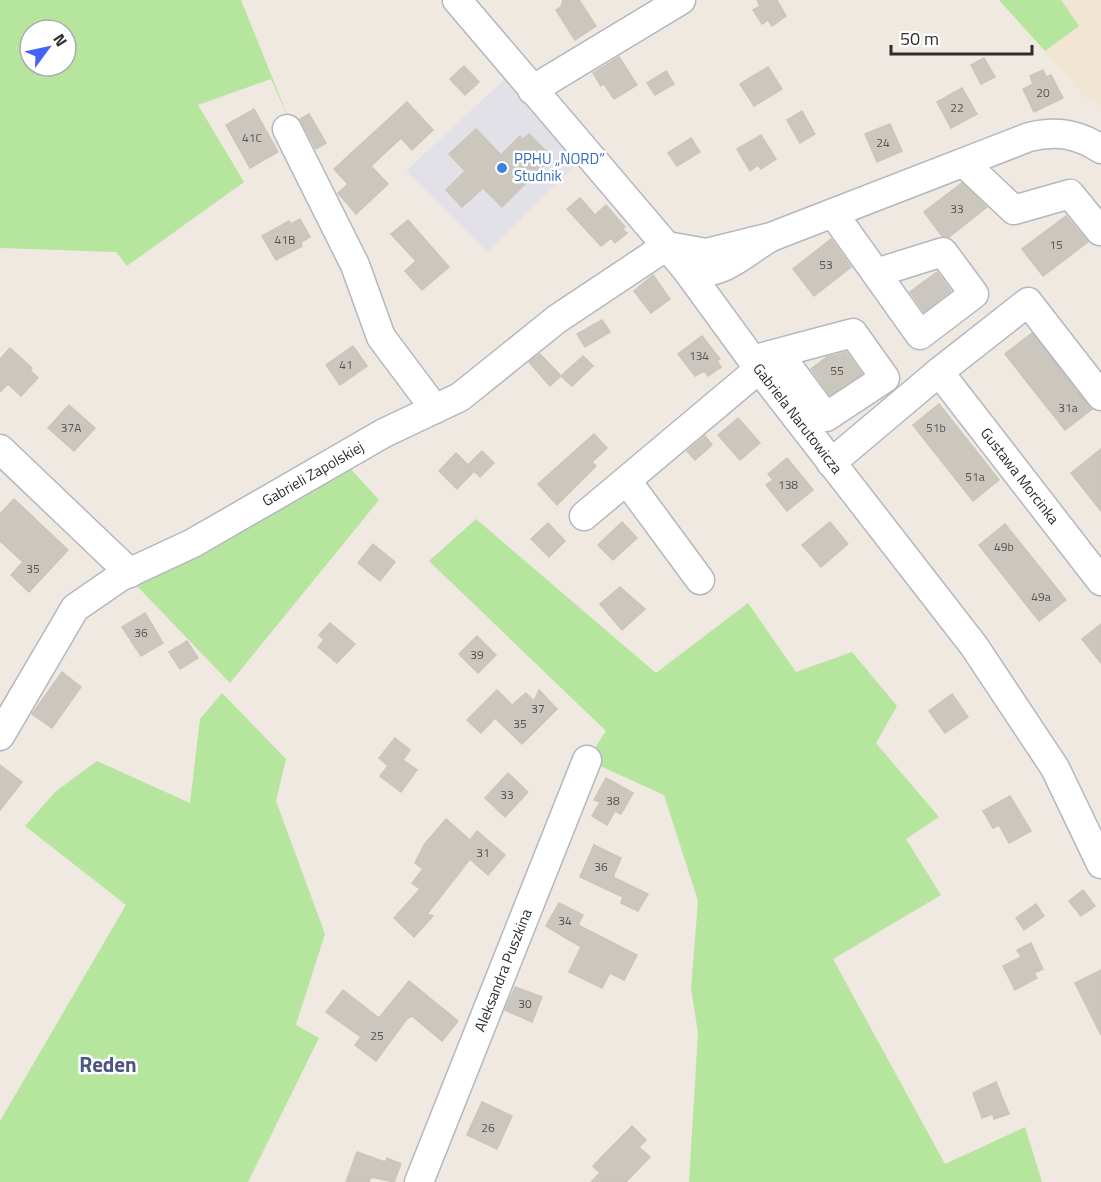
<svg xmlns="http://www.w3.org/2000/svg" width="1101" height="1182" font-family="'Titillium Web',sans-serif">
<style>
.industrial{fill:#e3e1e8}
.education{fill:#f0e6d1}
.green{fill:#b6e59e;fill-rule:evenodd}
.building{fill:#cbc7bf;stroke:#cbc5ba;stroke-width:1.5}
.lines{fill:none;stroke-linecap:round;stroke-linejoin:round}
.minor-casing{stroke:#b4b7c1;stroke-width:31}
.minor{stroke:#fff;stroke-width:28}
.shop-dot{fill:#3f7fe0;stroke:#fff;stroke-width:2}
.labels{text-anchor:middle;stroke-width:5;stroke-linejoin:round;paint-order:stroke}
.number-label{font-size:12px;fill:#555452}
.shop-label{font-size:15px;fill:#366cbe;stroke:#fff;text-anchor:start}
.street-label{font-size:15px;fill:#2e2e2e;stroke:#fff}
.district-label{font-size:21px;font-weight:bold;fill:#4d5680;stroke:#fff}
</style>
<rect width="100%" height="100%" fill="#efe9e1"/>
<polygon class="industrial" points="510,74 580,160 487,252 406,171"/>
<polygon class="education" points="999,0 1101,0 1101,107 1094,98 1088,100"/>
<g class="green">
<path d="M0,0H241L289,119L271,79L198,105L244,182L127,266L116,252L0,248ZM30,30H66V66H30Z"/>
<polygon points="999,0 1061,0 1079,26 1045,51"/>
<polygon points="349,467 379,500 230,683 134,583"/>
<polygon points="476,519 656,673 748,603 796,672 852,652 897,706 876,743 939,817 906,839 941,895 833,959 945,1164 1025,1127 1042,1182 689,1182 698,1033 691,988 698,901 664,795 587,760 606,731 429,561"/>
<polygon points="222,693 286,759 276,801 325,934 296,1025 319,1038 248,1182 0,1182 0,1121 126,905 25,826 55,792 97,761 190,803 200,719"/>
</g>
<g class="building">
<polygon points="563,0 579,0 596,26 575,40 556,10 561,7"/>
<polygon points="757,0 777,0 786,16 772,26 768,20 762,24 753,10 760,6"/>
<polygon points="619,57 637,85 614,99 604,84 601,86 593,73"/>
<polygon points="984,58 995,77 981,84 971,65"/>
<polygon points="464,66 479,82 465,95 450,79"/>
<polygon points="768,67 782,89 754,106 740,84"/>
<polygon points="1043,70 1046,77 1051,75 1063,98 1034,112 1023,89 1033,84 1030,76"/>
<polygon points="666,71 674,84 655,95 647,83"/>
<polygon points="962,88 977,114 951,128 937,102"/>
<polygon points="407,102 433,130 412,150 401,138 371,166 388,184 356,214 338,193 348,184 334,169"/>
<polygon points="254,109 278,152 250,168 226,125"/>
<polygon points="802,111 815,134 800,143 787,120"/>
<polygon points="309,114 326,143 316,149 300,119"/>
<polygon points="890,124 902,151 877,162 865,134"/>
<polygon points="476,129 501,155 520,136 523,139 529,134 552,157 502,207 483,188 462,207 446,190 465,171 449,154"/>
<polygon points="761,135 776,159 761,169 758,165 750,171 737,149"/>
<polygon points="691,138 700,152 677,166 668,153"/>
<polygon points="962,183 987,207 949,237 942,236 924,212"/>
<polygon points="580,198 595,215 606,205 625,227 622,229 627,233 615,243 611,238 601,246 567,209"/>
<polygon points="1066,216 1088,242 1043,276 1022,249"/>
<polygon points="300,219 310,237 301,242 302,246 276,260 262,236 289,221 291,224"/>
<polygon points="408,220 449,267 422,290 405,271 416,261 391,234"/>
<polygon points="831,239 851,267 814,296 793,269"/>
<polygon points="937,272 951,291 924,312 910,292"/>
<polygon points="653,275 670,299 651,313 634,291"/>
<polygon points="602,320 610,332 585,347 577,334"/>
<polygon points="1032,333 1092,409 1065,430 1005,354"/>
<polygon points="702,336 720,359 717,361 721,367 708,376 704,371 695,376 678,354"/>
<polygon points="353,346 367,366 340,385 326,365"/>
<polygon points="10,348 32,368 30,370 38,378 21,396 8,384 0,392 0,359"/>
<polygon points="846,352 862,374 830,395 811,369 827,357"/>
<polygon points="540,354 561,376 550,386 529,362"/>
<polygon points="583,356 593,366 572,386 561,376"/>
<polygon points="939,404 999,480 973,501 913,425"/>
<polygon points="69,405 95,428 74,451 48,428"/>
<polygon points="738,418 760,443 740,460 718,435"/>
<polygon points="594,434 607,448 592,462 596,466 557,505 538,484"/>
<polygon points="705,436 712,445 695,460 687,451"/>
<polygon points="1101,449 1101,511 1071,473"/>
<polygon points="482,451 494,463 480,477 468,465"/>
<polygon points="456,453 474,471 457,489 439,471"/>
<polygon points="787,458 813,490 787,511 766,485 773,480 768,474"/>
<polygon points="14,499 68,550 29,592 11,575 23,562 0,541 0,514"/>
<polygon points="622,522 637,538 613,560 598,545"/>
<polygon points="830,522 848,544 821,567 802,545"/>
<polygon points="548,523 565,541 549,557 531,539"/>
<polygon points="1005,524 1066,600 1039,621 979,545"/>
<polygon points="373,544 395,562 380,581 358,563"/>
<polygon points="620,587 645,609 622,630 600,604"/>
<polygon points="145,613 163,643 141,656 122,627"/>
<polygon points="330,623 355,644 337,663 318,647 324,640 319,635"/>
<polygon points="1101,624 1101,663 1082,639"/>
<polygon points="477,636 496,655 478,673 459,654"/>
<polygon points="187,641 198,658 180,669 169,652"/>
<polygon points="62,672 81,687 52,728 32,714"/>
<polygon points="497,690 512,705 526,693 534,701 539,690 557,709 522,744 495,718 481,733 467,720"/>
<polygon points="952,694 968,717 945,733 929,711"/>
<polygon points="395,738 410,750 403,760 417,770 401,792 380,776 388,766 379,758"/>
<polygon points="0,765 22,782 0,810"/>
<polygon points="508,773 528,792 505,817 485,798"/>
<polygon points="606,778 633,793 621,814 615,811 607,825 592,816 600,802 594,800"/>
<polygon points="1010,796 1031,831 1009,843 999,825 993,828 983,811"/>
<polygon points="446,819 470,840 477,831 505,855 488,875 470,859 427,914 433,916 414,937 394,918 420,889 412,883 423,869 415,863 424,845"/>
<polygon points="594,845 621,858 613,877 648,894 638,911 621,903 623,897 580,877"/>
<polygon points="1083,890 1095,906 1081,916 1069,901"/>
<polygon points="559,903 583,915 578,925 637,955 624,980 610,973 602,988 569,972 581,947 546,926"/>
<polygon points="1036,904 1044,916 1024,930 1016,918"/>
<polygon points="1031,943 1043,969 1034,973 1037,978 1015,990 1003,966 1021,957 1017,950"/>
<polygon points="1101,970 1101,1035 1075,983"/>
<polygon points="409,981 458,1021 442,1041 412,1016 406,1020 376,1061 355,1045 361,1037 326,1012 343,990 379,1018"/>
<polygon points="515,987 542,997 532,1022 505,1010"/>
<polygon points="996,1082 1009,1114 994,1119 993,1114 982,1118 973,1093"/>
<polygon points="482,1102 512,1116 497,1149 467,1135"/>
<polygon points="632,1126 646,1140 639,1147 650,1157 626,1182 591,1182 600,1173 593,1166"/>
<polygon points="357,1152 385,1162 387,1158 401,1164 394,1182 371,1177 369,1182 346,1182"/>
</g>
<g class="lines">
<g class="minor-casing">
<g id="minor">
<path id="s1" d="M457,0L686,269L759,369L974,646L1055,768L1101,864"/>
<polyline points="532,90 681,0"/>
<polyline points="287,129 355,265 381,337 435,409"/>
<polyline points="964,163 1014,210 1070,194 1100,231"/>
<polyline points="833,213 920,335 974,294 943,252 876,273"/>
<path d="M771,237C744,252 719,281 686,269L697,257L706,253L771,237L1029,137C1056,130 1078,134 1101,149"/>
<polyline points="752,360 853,333 885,378 826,417 779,354"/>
<path id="s2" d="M1101,396L1028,302L939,372L1101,581"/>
<polyline points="0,449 130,573"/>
<polyline points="831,463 939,372"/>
<polyline points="627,481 700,580"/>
<polyline points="584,516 759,369"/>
<path id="s3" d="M0,736L75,608L120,577L193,543L384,433L460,397L557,319L656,253L667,246L706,253"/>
<path id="s4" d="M419,1182L587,760"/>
</g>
</g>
<use href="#minor" class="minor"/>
</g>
<circle class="shop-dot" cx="502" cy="168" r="6"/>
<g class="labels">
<g class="number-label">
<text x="1043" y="97">20</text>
<text x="957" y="112">22</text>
<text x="252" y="142">41C</text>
<text x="883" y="147">24</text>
<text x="957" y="213">33</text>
<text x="285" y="244">41B</text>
<text x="1056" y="249">15</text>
<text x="826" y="269">53</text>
<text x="699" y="360">134</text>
<text x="346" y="369">41</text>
<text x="837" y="375">55</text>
<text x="1068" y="412">31a</text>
<text x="71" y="432">37A</text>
<text x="936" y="432">51b</text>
<text x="975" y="481">51a</text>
<text x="788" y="489">138</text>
<text x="1004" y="551">49b</text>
<text x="33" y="573">35</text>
<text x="1041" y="601">49a</text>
<text x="141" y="637">36</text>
<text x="477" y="659">39</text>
<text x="538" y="713">37</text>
<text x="520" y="728">35</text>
<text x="507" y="799">33</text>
<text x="613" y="805">38</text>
<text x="483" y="857">31</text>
<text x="601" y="871">36</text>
<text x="565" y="925">34</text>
<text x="525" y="1008">30</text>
<text x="377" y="1040">25</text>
<text x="488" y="1132">26</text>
</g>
<g class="shop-label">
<text x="514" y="164">PPHU „NORD”<tspan x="514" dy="17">Studnik</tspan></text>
</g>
<g class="street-label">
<text dy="5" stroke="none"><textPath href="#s1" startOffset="540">Gabriela Narutowicza</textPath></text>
<text dy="5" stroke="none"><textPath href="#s3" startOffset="422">Gabrieli Zapolskiej</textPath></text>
<text dy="5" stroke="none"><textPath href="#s2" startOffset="364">Gustawa Morcinka</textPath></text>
<text dy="5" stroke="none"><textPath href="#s4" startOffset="228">Aleksandra Puszkina</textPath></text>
</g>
<g class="district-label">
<text x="108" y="1072">Reden</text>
</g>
</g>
<g transform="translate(48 48) rotate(57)"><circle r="28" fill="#ffffff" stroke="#ababab" stroke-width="1.5"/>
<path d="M0-4.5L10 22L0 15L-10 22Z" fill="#4264fb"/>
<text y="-9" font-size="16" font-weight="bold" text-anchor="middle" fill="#2e2e2e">N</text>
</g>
<path d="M891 45v9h141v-9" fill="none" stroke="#2e2e2e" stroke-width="3"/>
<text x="900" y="45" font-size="18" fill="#2e2e2e" stroke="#ffffff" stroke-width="4.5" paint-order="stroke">50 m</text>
</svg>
